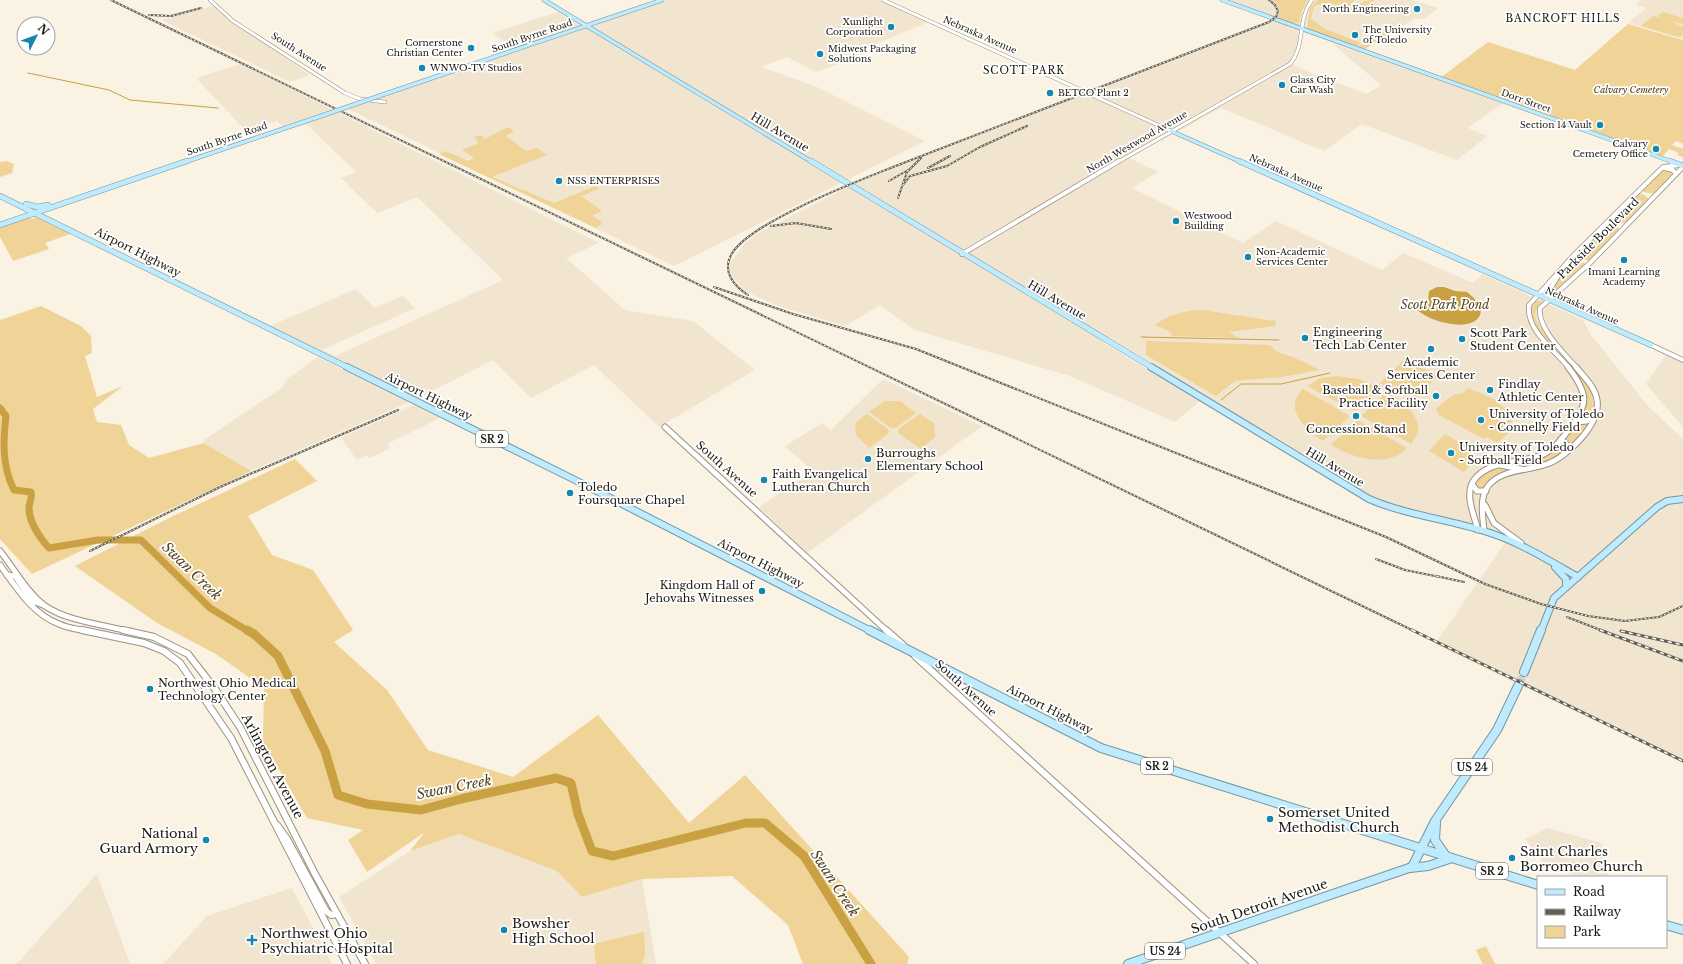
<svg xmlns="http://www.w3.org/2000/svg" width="1683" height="964" font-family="'Libre Baskerville',serif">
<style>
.built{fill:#f1e5cf}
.green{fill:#f0d396}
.water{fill:#c9a143}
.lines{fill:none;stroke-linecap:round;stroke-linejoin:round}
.stream{stroke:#c9a143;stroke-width:1}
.river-far1{stroke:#c9a143;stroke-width:7}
.river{stroke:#c9a143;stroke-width:9}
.major-tunnel{stroke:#d8d1c3;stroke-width:8;stroke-dasharray:8 4;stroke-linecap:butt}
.minor-far3-casing{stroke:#999183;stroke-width:4}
.minor-far2-casing{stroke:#999183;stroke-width:5.5}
.minor-far1-casing{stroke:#999183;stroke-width:7}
.minor-casing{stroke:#999183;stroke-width:8}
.major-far3-casing{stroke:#6b98aa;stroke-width:4.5}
.major-far2-casing{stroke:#6b98aa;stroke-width:6}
.major-far1-casing{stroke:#6b98aa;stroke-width:8}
.major-casing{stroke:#6b98aa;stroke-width:10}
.minor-far3{stroke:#fff;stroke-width:3}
.minor-far2{stroke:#fff;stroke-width:4}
.minor-far1{stroke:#fff;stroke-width:5}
.minor{stroke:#fff;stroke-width:6}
.major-far3{stroke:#c0ebfd;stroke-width:3.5}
.major-far2{stroke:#c0ebfd;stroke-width:5}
.major-far1{stroke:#c0ebfd;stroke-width:6}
.major{stroke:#c0ebfd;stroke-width:8}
.rail-far1-casing{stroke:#615e54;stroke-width:2}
.rail-casing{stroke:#615e54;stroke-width:3}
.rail-far1{stroke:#fff;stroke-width:1;stroke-dasharray:2;stroke-linecap:butt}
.rail{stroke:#fff;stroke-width:1.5;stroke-dasharray:4;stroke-linecap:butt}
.major-bridge-casing{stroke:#6b98aa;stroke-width:4.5;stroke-linecap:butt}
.major-bridge{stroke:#c0ebfd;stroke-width:3.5}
.poi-dot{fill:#1487ac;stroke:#fff;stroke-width:1.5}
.labels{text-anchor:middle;stroke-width:3.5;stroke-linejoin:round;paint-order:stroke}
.far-poi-label{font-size:9px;fill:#1a1812;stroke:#fff;text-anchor:start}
.far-street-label{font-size:9px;fill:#1a1812;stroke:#fff}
.far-park-label{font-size:9px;font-style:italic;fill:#48370f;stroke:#fff}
.far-neighbourhood-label{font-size:10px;letter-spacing:1px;fill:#1a1812;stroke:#fff}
.shield{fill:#fff;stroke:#5f5d59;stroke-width:1}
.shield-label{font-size:10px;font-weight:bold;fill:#1a1812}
.street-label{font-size:11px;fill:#1a1812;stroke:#fff}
.poi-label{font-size:11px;fill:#1a1812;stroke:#fff;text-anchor:start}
.water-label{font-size:12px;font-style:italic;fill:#55441d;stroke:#fff}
.near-street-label{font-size:13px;fill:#1a1812;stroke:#fff}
.near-poi-label{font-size:13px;fill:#1a1812;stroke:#fff;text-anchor:start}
.near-water-label{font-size:14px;font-style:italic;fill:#55441d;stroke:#fff}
</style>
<rect width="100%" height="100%" fill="#faf2e2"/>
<g class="built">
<polygon points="667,0 879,0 929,22 838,59 843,62 816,72 787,57 761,67 817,87 925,141 674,266 346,108 474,66 516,49 492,33 558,12 584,28"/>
<polygon points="1224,0 1412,0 1438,8 1424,19 1415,18 1365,49"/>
<polygon points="1641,0 1683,0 1683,39 1628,23 1647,8 1636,5"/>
<polygon points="212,6 310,75 290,82 162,20"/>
<polygon points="1274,21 1299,31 1298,46 1289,62 1313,74 1367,94 1381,85 1332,43 1503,103 1468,128 1487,136 1457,160 1362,124 1324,151 1221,108 1129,158 1158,172 1132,188 1243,243 1276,221 1382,270 1403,253 1473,283 1482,274 1583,320 1591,335 1648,406 1683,439 1683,763 1435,644 1509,537 1470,523 1416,513 1385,503 1353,486 1109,337 1102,342 1200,401 1175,422 1070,376 915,330 880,305 845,326 775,305 745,291 733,278 730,270 730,263 745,243 757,234 853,184"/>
<polygon points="241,64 599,243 566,258 625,310 693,321 755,370 659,427 594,365 531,398 493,360 418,398 270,326 356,289 375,308 403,296 415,308 322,350 335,356 503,280 417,197 377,213 341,178 356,172 304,122 285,128 277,121 247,132 196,78"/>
<polygon points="1667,353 1683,360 1683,427 1646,384"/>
<polygon points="318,357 409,402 251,471 204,443 204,440 283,387 287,379"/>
<polygon points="883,379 982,426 807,553 759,507 813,471 785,446 822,423 831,430"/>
<polygon points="414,405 440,418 387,444 390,448 370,458 367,455 357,460 341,438"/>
<polygon points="1548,828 1601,843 1608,877 1577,877 1544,864 1525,839"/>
<polygon points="459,834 557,871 582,897 642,879 656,964 376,964 339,897 410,851"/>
<polygon points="97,874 130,964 16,964 22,958"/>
<polygon points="292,888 332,964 163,964 207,916"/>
</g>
<g class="green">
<polygon points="1271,0 1308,0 1301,12 1299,23 1290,23 1276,19 1280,10 1276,3"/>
<polygon points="1317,0 1355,0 1350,5 1336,11 1333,10 1337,9 1336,8 1323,4 1314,6 1311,19 1325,29 1361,43 1356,47 1307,29 1310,8"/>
<polygon points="1367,0 1374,0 1372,3 1384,7 1382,9 1388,9 1378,15 1376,14 1376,15 1358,9 1353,11 1351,9 1365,1 1370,2 1366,8 1370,11 1368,6 1371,2"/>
<polygon points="1663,12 1683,18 1683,24 1670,21 1683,27 1683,35 1678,37 1641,26 1653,16 1663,18 1658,16"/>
<polygon points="1401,24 1402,25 1365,49 1358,47 1379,34 1381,34 1379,32 1381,31 1387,33"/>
<polygon points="1628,24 1683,40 1683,144 1676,141 1672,145 1683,149 1683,157 1677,155 1679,153 1669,149 1662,157 1440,78 1488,42 1575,70"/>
<polygon points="508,127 514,131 506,136 526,151 537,148 547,155 492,177 554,203 595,186 599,189 581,196 602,211 592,216 603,222 596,228 439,154 445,151 468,161 474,158 462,150 479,143 474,137 481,135 485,139"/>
<polygon points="6,161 14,164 12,173 0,177 0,162"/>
<polygon points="1663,169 1672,170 1674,174 1654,194 1644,192 1642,190"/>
<path d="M1643,194L1649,199C1641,208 1627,230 1614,222L1613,219L1637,195Z"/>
<polygon points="29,217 32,219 36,217 70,234 45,243 49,249 13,261 0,237 0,227"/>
<polygon points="1608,224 1617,226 1620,230 1589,261 1577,257"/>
<polygon points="1574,259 1586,264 1554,293 1548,295 1562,272"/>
<path d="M1542,300C1542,303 1538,306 1536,310C1531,323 1548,333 1554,342H1548L1535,327L1530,310L1535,302Z"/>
<polygon points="41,306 81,326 91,336 92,353 85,356 97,397 123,386 93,409 97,422 121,425 129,445 149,458 204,443 251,471 32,574 0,539 0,320"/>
<path d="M1202,310L1276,321L1275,326L1229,332L1239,338L1172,336L1170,332L1155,325C1169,314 1184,311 1202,310Z"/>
<polygon points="1146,341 1270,345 1277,352 1293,357 1320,370 1282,377 1235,381 1216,396 1146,355"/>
<path d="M1559,354C1577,362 1602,398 1590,417L1579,421C1599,394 1575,375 1559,354Z"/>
<polygon points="1405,359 1438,376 1413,401 1380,383"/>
<polygon points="1337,376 1358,379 1379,388 1355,411 1307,386 1321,378"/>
<path d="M1468,388L1494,399L1511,415L1512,430L1497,443L1486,437L1484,439L1439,415L1436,409C1445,402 1451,393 1464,393Z"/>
<path d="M1303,389L1348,415L1349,417L1323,441C1306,430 1282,409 1303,389Z"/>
<path d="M1387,392C1402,401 1420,413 1418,433L1411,444L1363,417L1362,415Z"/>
<polygon points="885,401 900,401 916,413 896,428 891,428 869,412"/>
<polygon points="867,414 888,429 889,433 869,448 856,435 855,423"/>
<polygon points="920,414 934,423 935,437 921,449 898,433 898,429"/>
<path d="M1356,421H1359L1407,448C1387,469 1353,458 1331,445Z"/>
<polygon points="1589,423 1570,447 1565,438 1576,425"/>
<polygon points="1445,434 1461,443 1470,452 1471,464 1464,472 1429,451"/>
<path d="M1563,441L1566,446C1555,464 1526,471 1507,465C1528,461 1548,459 1563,441Z"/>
<polygon points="295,459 317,481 248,516 272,555 313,570 353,630 334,642 387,690 428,750 513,777 598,715 689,823 745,775 909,957 907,964 803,964 788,925 732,876 642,879 582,897 557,871 459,834 410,851 425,832 367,872 348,840 363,830 307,818 263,741 264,688 216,654 157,623 75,566 167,519"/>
<polygon points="1500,467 1513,470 1492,479 1483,490 1479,490 1474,486 1485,473"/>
<polygon points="644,932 645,955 642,964 596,964 594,947 597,943"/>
<polygon points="1486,946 1495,964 1483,964 1476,950"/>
</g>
<path class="water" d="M1437,287H1444L1455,291L1467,292L1474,298L1481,310C1480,337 1423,321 1415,307L1416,302L1428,300L1429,291Z"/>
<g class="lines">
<g class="stream">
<polyline points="28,73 109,90 130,100 218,108"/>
<polyline points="1141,337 1279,340"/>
<polyline points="1221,400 1241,384 1281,384 1330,373"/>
</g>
<path class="river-far1" d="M0,408L6,416C3,442 2,466 14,490L31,492C33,498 29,502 29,508C29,522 40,538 49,548L98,540H141L210,608L248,631"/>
<polyline class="river" points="247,630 254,634 278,656 325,751 338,795 367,804 421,810 461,799 556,778 571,783 578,814 592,851 613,856 746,823 765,823 804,856 871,964"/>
<polyline class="major-tunnel" points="1519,684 1524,672"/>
<g class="minor-far3-casing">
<g id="minor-far3">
<polyline points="210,0 233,21 345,93 360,99 385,102"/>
<polyline points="883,0 1171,131"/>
<path d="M1118,162L1290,64C1306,45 1297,19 1312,0"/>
</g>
</g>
<g class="minor-far2-casing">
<g id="minor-far2">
<polyline points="1664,168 1673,170 1676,174"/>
<polyline points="962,254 1119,161"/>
<polyline points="1548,300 1547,294 1558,276"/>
<polyline points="1651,345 1683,360"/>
<path d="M1569,368C1555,350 1526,331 1529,305L1573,256L1663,167L1680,165"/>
<path d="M1577,368C1564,353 1537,328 1540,308L1590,263L1683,167"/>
</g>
</g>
<g class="minor-far1-casing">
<g id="minor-far1">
<polyline points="1575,422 1587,421 1595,412"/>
<polyline points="665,427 887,631"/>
<polyline points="1561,439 1567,445 1564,454"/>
<polyline points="1500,465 1521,469"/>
<polyline points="1472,484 1477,491 1486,491"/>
<polyline points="1485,505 1494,523 1521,543"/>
<path d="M1478,530C1474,515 1464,494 1474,480C1489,459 1523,464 1544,454C1554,449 1561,440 1568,431C1589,405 1589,394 1568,367"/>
<path d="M1484,531C1483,517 1479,498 1488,486C1501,469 1528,471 1547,464C1567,457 1601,424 1597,400C1595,387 1584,377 1576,367"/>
<path d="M0,551C13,567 23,586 38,600C57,620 101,624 128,631"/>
<path d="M0,565C16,587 32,614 59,624C67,628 77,629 86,631"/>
<polyline points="7,575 15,576 32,601 43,605"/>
</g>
</g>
<g class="minor-casing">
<g id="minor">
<polyline points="82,630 144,643 164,651 180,663 231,738 347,964"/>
<polyline points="123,630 154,637 188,654 215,689 240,727 315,874 365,964"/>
<polyline points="886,630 903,645"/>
<polyline points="915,656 1254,964"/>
<polyline points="277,825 287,839 326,911 331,915 337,914"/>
</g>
</g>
<g class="major-far3-casing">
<g id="major-far3">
<polyline points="544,0 812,162"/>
<polyline points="1222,0 1673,162"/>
<polyline points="379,96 662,0"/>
<polyline points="1171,131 1241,162"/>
<polyline points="185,162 321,116"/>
</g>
</g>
<g class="major-far2-casing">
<g id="major-far2">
<polyline points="811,161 1153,368"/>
<polyline points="1239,161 1651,345"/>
<polyline points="1670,161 1683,166"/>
<polyline points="0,196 349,368"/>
<polyline points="26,204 37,207 48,205"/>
<polyline points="0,225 187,161"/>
</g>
</g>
<g class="major-far1-casing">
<g id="major-far1">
<polyline points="347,367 575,480 871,631"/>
<path d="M1151,367L1369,499C1406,515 1446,519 1484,531C1518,541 1548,560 1578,577"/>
<polyline points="1555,567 1566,579 1566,587"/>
<polyline points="1541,631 1554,598 1657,507 1667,501 1683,499"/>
</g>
</g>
<g class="major-casing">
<g id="major">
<polyline points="869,630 1101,748 1538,885"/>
<polyline points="1524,672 1541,630"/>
<polyline points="1436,823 1435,840 1446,856"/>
<polyline points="1410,868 1428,866 1452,858"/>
<polyline points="1666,925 1683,930"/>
<polyline points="1128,964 1412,867 1435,821 1497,730 1519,684"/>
</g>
</g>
<use href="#minor-far3" class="minor-far3"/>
<use href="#minor-far2" class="minor-far2"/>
<use href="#minor-far1" class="minor-far1"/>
<use href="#minor" class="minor"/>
<use href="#major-far3" class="major-far3"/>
<use href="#major-far2" class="major-far2"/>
<use href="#major-far1" class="major-far1"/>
<use href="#major" class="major"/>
<g class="rail-far1-casing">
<g id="rail-far1">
<polyline points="111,0 1414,631"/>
<polyline points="149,15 171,16 201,8"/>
<polyline points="928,168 950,156"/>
<polyline points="889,181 908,170"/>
<polyline points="903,185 910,176 947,166 980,147 1027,126"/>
<polyline points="898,198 907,172 921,158"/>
<polyline points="771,226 796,223 831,229"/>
<polyline points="714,287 793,314 916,349 1386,537 1485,584 1541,604 1588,616 1625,621 1659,617 1683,606"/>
<path d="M748,295C734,286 722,272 731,255C748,223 858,181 893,167L1269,22L1276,17L1278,11L1275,5L1269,0"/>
<polyline points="90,551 220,487 398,410"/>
<polyline points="1376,559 1405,570 1440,577"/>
<polyline points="1436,576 1464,582"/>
<polyline points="1567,617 1603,631"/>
</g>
</g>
<g class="rail-casing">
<g id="rail">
<polyline points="1412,630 1683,761"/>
<polyline points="1600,630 1683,661"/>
<polyline points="1621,631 1683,645"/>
</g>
</g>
<use href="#rail-far1" class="rail-far1"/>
<use href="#rail" class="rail"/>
<g class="major-bridge-casing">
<polyline id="major-bridge" points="321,116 379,96"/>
</g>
<use href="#major-bridge" class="major-bridge"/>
</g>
<g class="poi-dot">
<circle cx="1417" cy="9" r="4"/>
<circle cx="891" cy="27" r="4"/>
<circle cx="1355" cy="35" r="4"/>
<circle cx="471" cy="48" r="4"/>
<circle cx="820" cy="54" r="4"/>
<circle cx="422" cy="68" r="4"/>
<circle cx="1282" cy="85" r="4"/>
<circle cx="1050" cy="93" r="4"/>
<circle cx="1600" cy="125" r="4"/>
<circle cx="1656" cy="149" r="4"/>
<circle cx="559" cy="181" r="4"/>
<circle cx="1176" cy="221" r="4"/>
<circle cx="1248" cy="257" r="4"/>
<circle cx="1624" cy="260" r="4"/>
<circle cx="1305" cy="338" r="4"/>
<circle cx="1462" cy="339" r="4"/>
<circle cx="1431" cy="349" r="4"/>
<circle cx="1490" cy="390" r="4"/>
<circle cx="1436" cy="396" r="4"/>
<circle cx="1356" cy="416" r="4"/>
<circle cx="1481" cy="420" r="4"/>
<circle cx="1451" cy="453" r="4"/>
<circle cx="868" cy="459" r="4"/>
<circle cx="764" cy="480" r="4"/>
<circle cx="570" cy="493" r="4"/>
<circle cx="762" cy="591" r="4"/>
<circle cx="150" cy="689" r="4"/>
<circle cx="1270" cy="819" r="4"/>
<circle cx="206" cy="840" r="4"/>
<circle cx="1512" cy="858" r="4"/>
<circle cx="504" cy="930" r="4"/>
<path d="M250 934h4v4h4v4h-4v4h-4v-4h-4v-4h4z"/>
</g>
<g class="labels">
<g class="far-poi-label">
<text x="1409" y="12" text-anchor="end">North Engineering</text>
<text x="883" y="25" text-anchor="end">Xunlight<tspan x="883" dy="10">Corporation</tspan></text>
<text x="1363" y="33">The University<tspan x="1363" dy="10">of Toledo</tspan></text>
<text x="463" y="46" text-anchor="end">Cornerstone<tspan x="463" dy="10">Christian Center</tspan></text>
<text x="828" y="52">Midwest Packaging<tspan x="828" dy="10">Solutions</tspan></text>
<text x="430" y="71">WNWO-TV Studios</text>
<text x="1290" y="83">Glass City<tspan x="1290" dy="10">Car Wash</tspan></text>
<text x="1058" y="96">BETCO Plant 2</text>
<text x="1592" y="128" text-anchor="end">Section 14 Vault</text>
<text x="1648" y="147" text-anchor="end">Calvary<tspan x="1648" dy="10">Cemetery Office</tspan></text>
<text x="567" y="184">NSS ENTERPRISES</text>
<text x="1184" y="219">Westwood<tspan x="1184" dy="10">Building</tspan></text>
<text x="1256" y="255">Non-Academic<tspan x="1256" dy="10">Services Center</tspan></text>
<text x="1624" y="275" text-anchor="middle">Imani Learning<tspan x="1624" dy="10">Academy</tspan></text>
</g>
<g class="far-street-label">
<text transform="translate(980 35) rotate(24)" y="3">Nebraska Avenue</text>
<text transform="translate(532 36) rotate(-19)" y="3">South Byrne Road</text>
<text transform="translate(299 52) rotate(33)" y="3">South Avenue</text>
<text transform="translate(1526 101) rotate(20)" y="3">Dorr Street</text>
<text transform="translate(227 139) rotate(-19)" y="3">South Byrne Road</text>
<text transform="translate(1137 142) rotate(-30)" y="3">North Westwood Avenue</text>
<text transform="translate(1286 173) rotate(24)" y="3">Nebraska Avenue</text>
<text transform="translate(1582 306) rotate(24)" y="3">Nebraska Avenue</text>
</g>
<g class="far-park-label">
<text x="1631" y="93">Calvary Cemetery</text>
</g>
<g class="far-neighbourhood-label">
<text x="1563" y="22">BANCROFT HILLS</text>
<text x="1024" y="74">SCOTT PARK</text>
</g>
<g class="shield">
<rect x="476" y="431" width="32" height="16" rx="3"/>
<rect x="1141" y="758" width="32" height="16" rx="3"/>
<rect x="1452" y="759" width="40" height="16" rx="3"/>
<rect x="1476" y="863" width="32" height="16" rx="3"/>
<rect x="1145" y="943" width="40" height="16" rx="3"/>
</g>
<g class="shield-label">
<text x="492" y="443">SR 2</text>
<text x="1157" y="770">SR 2</text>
<text x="1472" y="771">US 24</text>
<text x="1492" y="875">SR 2</text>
<text x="1165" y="955">US 24</text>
</g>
<g class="street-label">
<text transform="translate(780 132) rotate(31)" y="4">Hill Avenue</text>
<text transform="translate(1598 238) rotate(-45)" y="4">Parkside Boulevard</text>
<text transform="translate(138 252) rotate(27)" y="4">Airport Highway</text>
<text transform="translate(1057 300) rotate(31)" y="4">Hill Avenue</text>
<text transform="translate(429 396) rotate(26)" y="4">Airport Highway</text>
<text transform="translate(1335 467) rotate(31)" y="4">Hill Avenue</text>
<text transform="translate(727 469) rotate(42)" y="4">South Avenue</text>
<text transform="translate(761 563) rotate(27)" y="4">Airport Highway</text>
<text transform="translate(966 688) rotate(42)" y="4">South Avenue</text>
<text transform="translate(1050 709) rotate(27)" y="4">Airport Highway</text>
</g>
<g class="poi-label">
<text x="1313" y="336">Engineering<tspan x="1313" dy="13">Tech Lab Center</tspan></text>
<text x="1470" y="337">Scott Park<tspan x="1470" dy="13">Student Center</tspan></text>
<text x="1431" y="366" text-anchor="middle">Academic<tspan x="1431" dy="13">Services Center</tspan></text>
<text x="1498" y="388">Findlay<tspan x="1498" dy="13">Athletic Center</tspan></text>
<text x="1428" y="394" text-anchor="end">Baseball &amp; Softball<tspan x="1428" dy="13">Practice Facility</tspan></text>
<text x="1489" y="418">University of Toledo<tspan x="1489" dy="13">- Connelly Field</tspan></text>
<text x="1356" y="433" text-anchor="middle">Concession Stand</text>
<text x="1459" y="451">University of Toledo<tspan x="1459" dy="13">- Softball Field</tspan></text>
<text x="876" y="457">Burroughs<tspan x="876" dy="13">Elementary School</tspan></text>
<text x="772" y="478">Faith Evangelical<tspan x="772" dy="13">Lutheran Church</tspan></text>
<text x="578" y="491">Toledo<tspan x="578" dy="13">Foursquare Chapel</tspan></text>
<text x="754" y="589" text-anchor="end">Kingdom Hall of<tspan x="754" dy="13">Jehovahs Witnesses</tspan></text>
<text x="158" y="687">Northwest Ohio Medical<tspan x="158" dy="13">Technology Center</tspan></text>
</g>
<g class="water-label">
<text x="1445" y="309">Scott Park Pond</text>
</g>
<g class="near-street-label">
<text transform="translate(273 766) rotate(62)" y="5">Arlington Avenue</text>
<text transform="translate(1259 906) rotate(-19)" y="5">South Detroit Avenue</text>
</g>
<g class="near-poi-label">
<text x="1278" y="817">Somerset United<tspan x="1278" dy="15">Methodist Church</tspan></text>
<text x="198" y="838" text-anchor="end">National<tspan x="198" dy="15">Guard Armory</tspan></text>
<text x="1520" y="856">Saint Charles<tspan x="1520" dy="15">Borromeo Church</tspan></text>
<text x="512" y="928">Bowsher<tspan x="512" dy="15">High School</tspan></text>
<text x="261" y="938">Northwest Ohio<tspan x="261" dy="15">Psychiatric Hospital</tspan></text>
</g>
<g class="near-water-label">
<text transform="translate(192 571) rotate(44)" y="5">Swan Creek</text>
<text transform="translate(454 787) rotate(-11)" y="5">Swan Creek</text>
<text transform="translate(835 883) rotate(57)" y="5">Swan Creek</text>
</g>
</g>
<rect x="1537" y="876" width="130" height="72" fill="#ffffff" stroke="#a3a3a0"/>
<rect x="1545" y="889" width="20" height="6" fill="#c0ebfd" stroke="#a3a3a0"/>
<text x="1573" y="896" font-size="12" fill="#1a1812">Road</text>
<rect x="1545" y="909" width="20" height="6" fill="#615e54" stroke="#a3a3a0"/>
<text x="1573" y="916" font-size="12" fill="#1a1812">Railway</text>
<rect x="1545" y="926" width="20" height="12" fill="#f0d396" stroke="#a3a3a0"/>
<text x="1573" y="936" font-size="12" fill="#1a1812">Park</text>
<g transform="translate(36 36) rotate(48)"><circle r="19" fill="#ffffff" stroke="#a3a3a0"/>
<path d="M0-3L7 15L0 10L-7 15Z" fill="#1487ac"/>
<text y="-6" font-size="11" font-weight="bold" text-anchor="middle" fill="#1a1812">N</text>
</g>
</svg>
